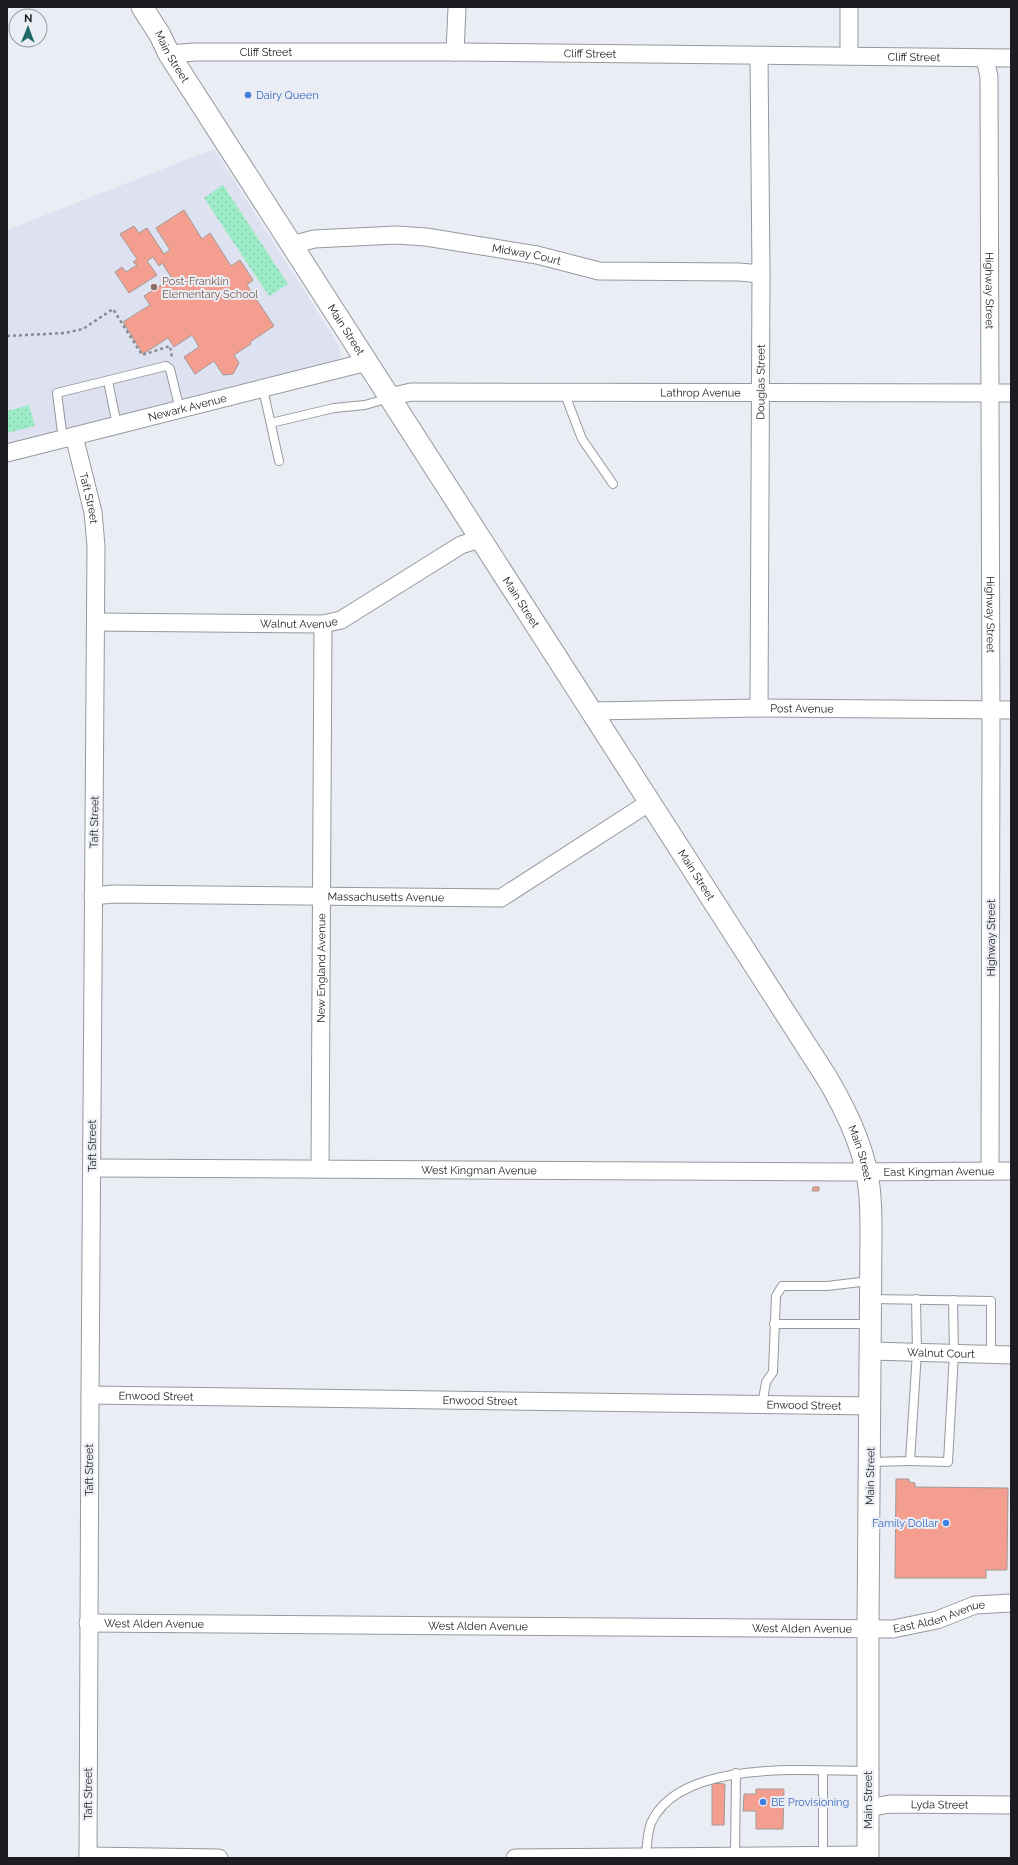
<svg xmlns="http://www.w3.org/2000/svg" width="1018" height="1865" font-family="Raleway,sans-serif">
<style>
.built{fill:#dde1f0}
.park{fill:url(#park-dots)}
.building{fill:#f39e8e;stroke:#a29997}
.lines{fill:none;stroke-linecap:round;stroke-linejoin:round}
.service-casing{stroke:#96989f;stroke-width:10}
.minor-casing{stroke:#96989f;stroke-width:19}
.tertiary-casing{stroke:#96989f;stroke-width:23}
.path{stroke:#8a8b91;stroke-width:2.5;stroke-dasharray:3 3;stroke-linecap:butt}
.service{stroke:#fff;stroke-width:8}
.minor{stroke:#fff;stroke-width:17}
.tertiary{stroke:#fff;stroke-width:21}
.shop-dot{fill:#3f7fe0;stroke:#ebedf5;stroke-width:1.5}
.education-dot{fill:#8d6e63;stroke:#ebedf5;stroke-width:1.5}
.labels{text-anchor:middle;stroke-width:4;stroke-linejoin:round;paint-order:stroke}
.street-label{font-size:11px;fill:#1c1d20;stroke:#ebedf5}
.shop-label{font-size:11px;fill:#366cbe;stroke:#ebedf5;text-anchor:start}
.education-label{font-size:11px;fill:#785e54;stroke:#ebedf5;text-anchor:start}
</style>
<defs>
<pattern id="park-dots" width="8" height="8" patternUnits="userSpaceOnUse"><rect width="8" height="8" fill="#9debc7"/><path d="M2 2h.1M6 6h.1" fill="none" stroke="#87c9ab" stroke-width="1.8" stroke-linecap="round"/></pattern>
</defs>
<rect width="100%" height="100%" fill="#ebedf5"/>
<polygon class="built" points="214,149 338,344 341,358 336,365 7,448 7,230"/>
<g class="park">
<polygon points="223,185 288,284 269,296 204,198"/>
<polygon points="29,405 35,426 7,433 7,411"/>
</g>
<g class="building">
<polygon points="184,210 202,239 210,233 231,266 240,260 253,280 247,285 274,326 250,342 251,344 234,355 239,363 233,374 223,375 214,361 195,374 184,357 199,347 192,335 174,347 168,338 143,354 123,322 150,305 144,296 172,278 162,263 159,266 153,257 147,261 157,275 129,293 115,272 122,267 126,272 137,265 133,262 137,259 120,234 134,226 139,233 147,228 164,254 170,250 156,228"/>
<polygon points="813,1187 819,1187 819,1191 812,1191"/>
<polygon points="896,1479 909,1479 909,1482 915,1483 915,1487 1008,1488 1007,1570 986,1570 986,1578 895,1578"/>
<polygon points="712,1783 725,1784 724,1825 712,1825"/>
<polygon points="756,1789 784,1789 783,1829 756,1829 756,1811 743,1811 744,1794 756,1794"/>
</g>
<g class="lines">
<g class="service-casing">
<g id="service">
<polyline points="108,381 117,425"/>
<polyline points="263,389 279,461"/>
<polyline points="564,392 582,439 613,484"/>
<polyline points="271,423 334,408 365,405 389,398"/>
<polyline points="63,440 57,393 166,366 170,369 180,410"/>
<polyline points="872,1299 991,1301 991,1354"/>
<polyline points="774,1324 870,1324"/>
<polyline points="762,1405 766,1382 773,1372 776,1296 782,1286 827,1286 869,1281"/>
<polyline points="910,1461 948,1462 954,1353 953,1300"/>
<polyline points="871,1462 910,1461 917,1352 916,1299"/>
<polyline points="823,1771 823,1855"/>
<polyline points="735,1855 736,1773"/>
<path d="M646,1856C647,1846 647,1834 651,1823C680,1758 809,1771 867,1771"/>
</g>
</g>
<g class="minor-casing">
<g id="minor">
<polyline points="455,52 457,7"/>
<path id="s1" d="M169,54L195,52H455L1011,58"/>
<polyline points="849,56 849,7"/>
<path id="s2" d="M985,58L989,77L991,731L990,1171"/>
<path id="s3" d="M292,245L314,239L396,235L426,237L537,255L599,271L739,272L761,274"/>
<path id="s4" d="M390,397L411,392L1011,393"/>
<path id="s5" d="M74,436L93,512L96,546L90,1395L88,1858"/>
<path id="s6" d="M7,453L367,362"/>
<path id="s7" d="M96,622L323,624L341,620L461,545L479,539"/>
<path id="s8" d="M759,708L761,274L759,56"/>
<path id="s9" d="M593,711L759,708L1011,710"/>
<path id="s10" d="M93,896L113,894L501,898L650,802"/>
<path id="s11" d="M92,1168L845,1172L1011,1171"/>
<path id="s12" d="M320,1169L323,624"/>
<path id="s13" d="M871,1351L1011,1355"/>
<path id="s14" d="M90,1395L871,1406"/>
<path id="s15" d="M88,1623L893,1629L937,1620L975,1605L1011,1603"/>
<path id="s16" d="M868,1808L890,1804L1011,1805"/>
<polyline points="88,1856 219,1858"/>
<polyline points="515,1858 868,1855"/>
</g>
</g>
<g class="tertiary-casing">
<g id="tertiary">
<path id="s17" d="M142,7L160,35L169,54L827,1078C846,1110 865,1149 869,1187C871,1202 871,1218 871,1233L868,1627V1858"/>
</g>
</g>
<polyline class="path" points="7,336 65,333 83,329 113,309 142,355 170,346 172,357"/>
<use href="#service" class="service"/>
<use href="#minor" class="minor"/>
<use href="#tertiary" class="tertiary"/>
</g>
<g class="shop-dot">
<circle cx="248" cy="95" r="4"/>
<circle cx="946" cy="1523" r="4"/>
<circle cx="763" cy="1802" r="4"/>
</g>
<circle class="education-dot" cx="154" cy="287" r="4"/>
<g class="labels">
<g class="street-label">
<text dy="4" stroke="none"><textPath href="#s1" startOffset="97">Cliff Street</textPath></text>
<text dy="4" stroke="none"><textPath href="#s1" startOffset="421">Cliff Street</textPath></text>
<text dy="4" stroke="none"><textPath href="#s17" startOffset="58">Main Street</textPath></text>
<text dy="4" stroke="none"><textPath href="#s1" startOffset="745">Cliff Street</textPath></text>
<text dy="4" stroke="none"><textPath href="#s3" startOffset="237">Midway Court</textPath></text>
<text dy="4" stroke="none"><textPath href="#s2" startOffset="233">Highway Street</textPath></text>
<text dy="4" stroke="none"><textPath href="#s17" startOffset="382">Main Street</textPath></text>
<text dy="4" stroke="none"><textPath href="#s8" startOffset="326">Douglas Street</textPath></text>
<text dy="4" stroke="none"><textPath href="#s4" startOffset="311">Lathrop Avenue</textPath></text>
<text dy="4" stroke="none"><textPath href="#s6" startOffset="186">Newark Avenue</textPath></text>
<text dy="4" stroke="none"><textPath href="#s5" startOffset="64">Taft Street</textPath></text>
<text dy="4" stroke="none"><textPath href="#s17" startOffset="706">Main Street</textPath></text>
<text dy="4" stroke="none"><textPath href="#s2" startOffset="557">Highway Street</textPath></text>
<text dy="4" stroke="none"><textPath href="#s7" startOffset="203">Walnut Avenue</textPath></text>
<text dy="4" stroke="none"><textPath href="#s9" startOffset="209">Post Avenue</textPath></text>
<text transform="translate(94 822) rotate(-89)" y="4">Taft Street</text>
<text dy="4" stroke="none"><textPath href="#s17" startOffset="1030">Main Street</textPath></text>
<text dy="4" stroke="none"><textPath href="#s10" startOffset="293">Massachusetts Avenue</textPath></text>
<text transform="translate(991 938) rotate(-90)" y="4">Highway Street</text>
<text dy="4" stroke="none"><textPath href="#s12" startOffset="201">New England Avenue</textPath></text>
<text transform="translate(92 1146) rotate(-90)" y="4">Taft Street</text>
<text dy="4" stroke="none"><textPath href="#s17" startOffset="1354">Main Street</textPath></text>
<text dy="4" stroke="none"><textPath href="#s11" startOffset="387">West Kingman Avenue</textPath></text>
<text dy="4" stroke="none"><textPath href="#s11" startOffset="847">East Kingman Avenue</textPath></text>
<text dy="4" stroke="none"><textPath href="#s13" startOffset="70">Walnut Court</textPath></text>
<text dy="4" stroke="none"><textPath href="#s14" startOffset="66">Enwood Street</textPath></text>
<text dy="4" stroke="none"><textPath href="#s14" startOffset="390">Enwood Street</textPath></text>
<text dy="4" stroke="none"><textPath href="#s14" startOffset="714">Enwood Street</textPath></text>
<text transform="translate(89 1470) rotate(-90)" y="4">Taft Street</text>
<text transform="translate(870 1476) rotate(-89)" y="4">Main Street</text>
<text dy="4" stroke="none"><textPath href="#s15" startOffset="853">East Alden Avenue</textPath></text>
<text dy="4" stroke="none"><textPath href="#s15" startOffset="66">West Alden Avenue</textPath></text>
<text dy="4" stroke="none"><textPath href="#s15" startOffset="390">West Alden Avenue</textPath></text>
<text dy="4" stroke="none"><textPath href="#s15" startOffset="714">West Alden Avenue</textPath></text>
<text transform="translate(88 1794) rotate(-90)" y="4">Taft Street</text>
<text transform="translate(868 1800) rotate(-90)" y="4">Main Street</text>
<text dy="4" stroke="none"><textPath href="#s16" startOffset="72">Lyda Street</textPath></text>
</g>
<g class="shop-label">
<text x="256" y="99">Dairy Queen</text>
<text x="938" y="1527" text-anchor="end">Family Dollar</text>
<text x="771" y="1806">BE Provisioning</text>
</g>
<g class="education-label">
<text x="162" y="285">Post-Franklin<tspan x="162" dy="13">Elementary School</tspan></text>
</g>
</g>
<rect width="1018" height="1865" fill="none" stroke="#1c1d20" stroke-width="16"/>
<g transform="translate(28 28) rotate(1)"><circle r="19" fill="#ebedf5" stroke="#989aa0"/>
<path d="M0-3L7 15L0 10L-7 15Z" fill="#1b6864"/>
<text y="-6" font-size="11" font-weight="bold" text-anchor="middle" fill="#1c1d20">N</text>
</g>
</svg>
